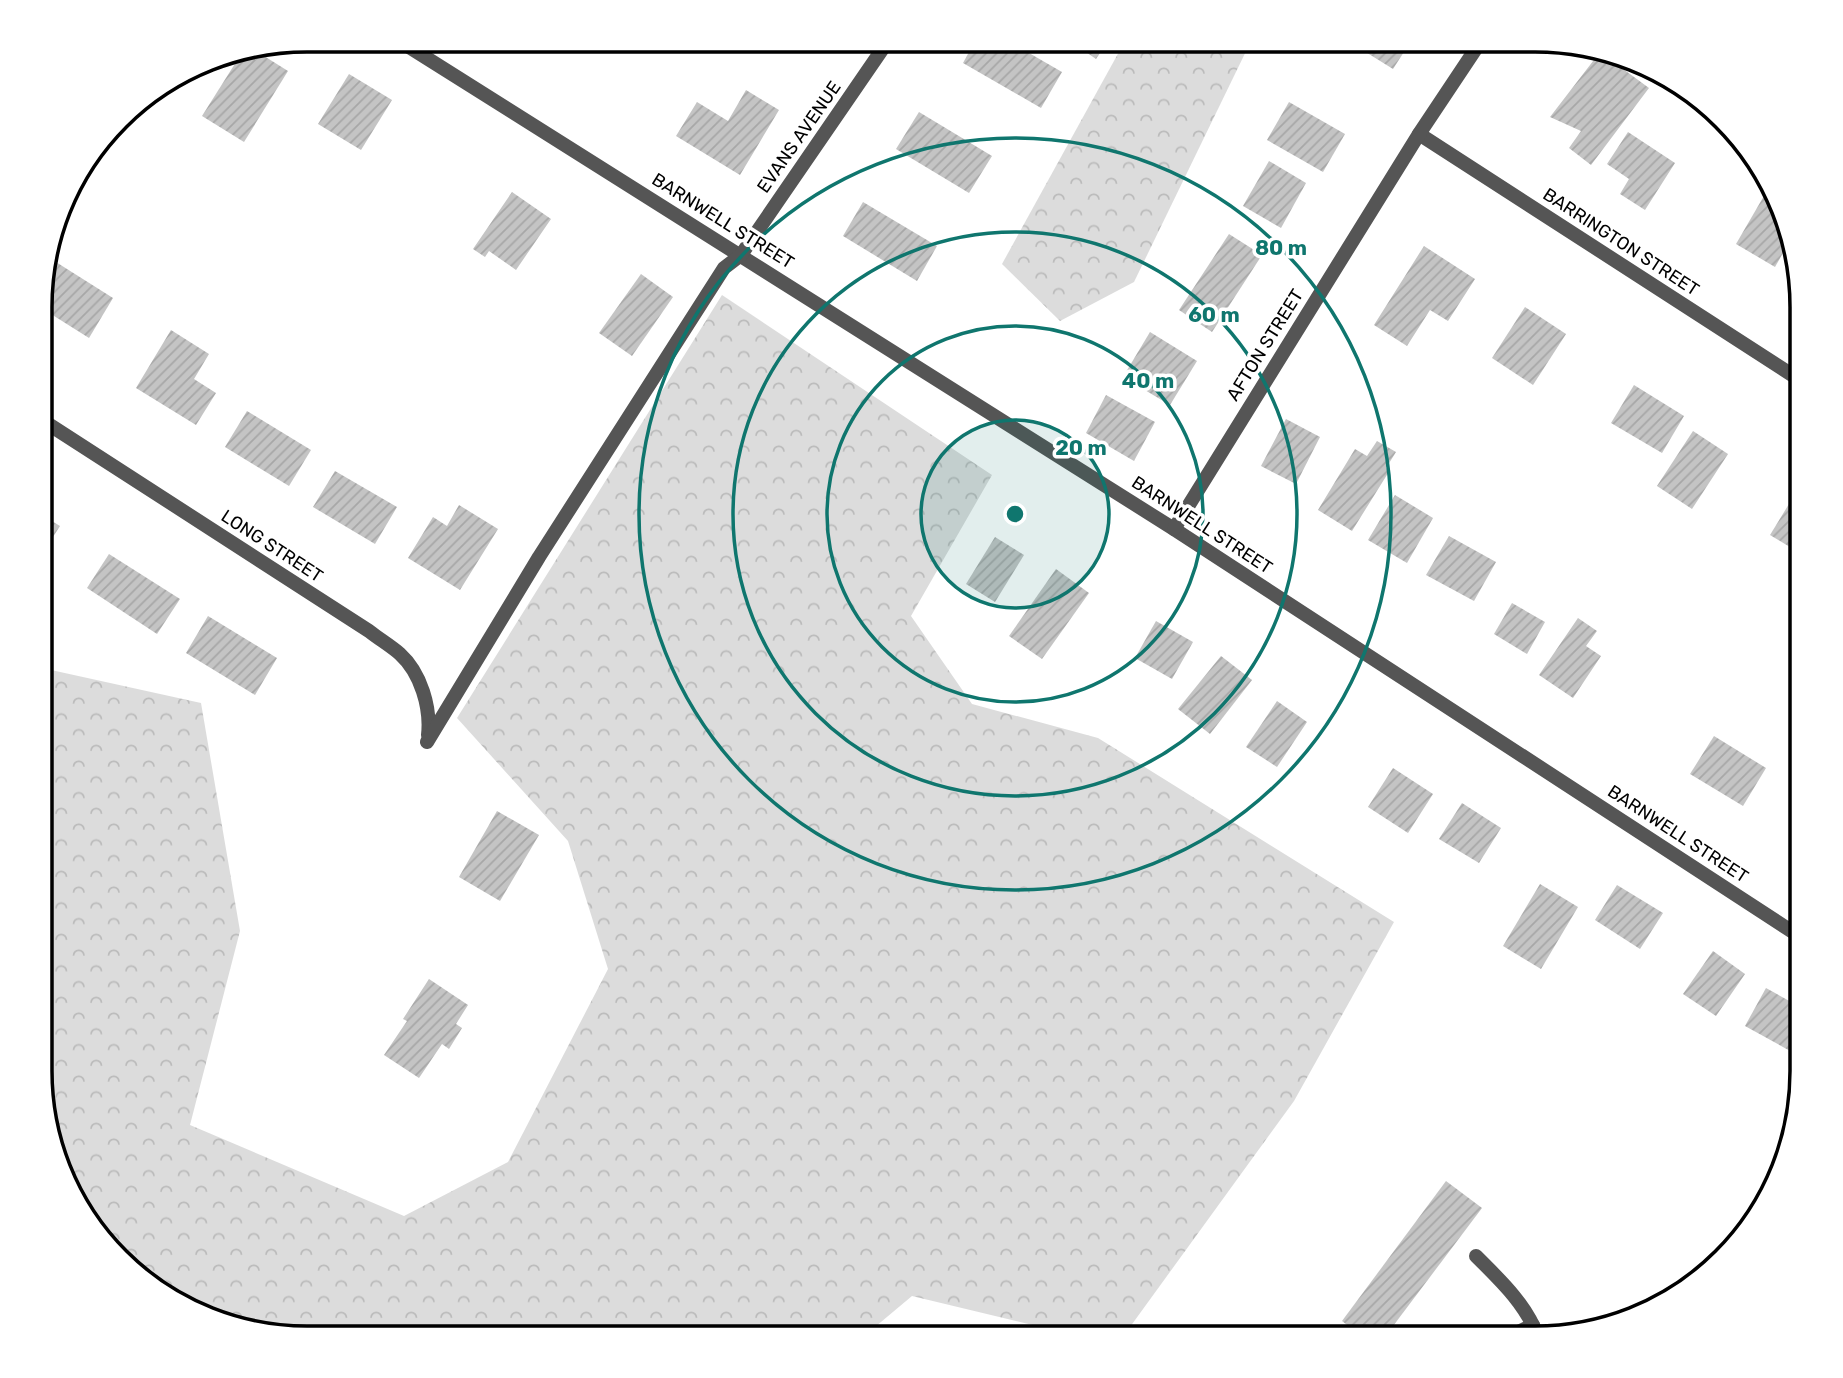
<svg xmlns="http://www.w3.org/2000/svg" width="1843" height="1378" font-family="Rubik,sans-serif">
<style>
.forest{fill:url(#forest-crowns)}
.building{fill:url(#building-hatch)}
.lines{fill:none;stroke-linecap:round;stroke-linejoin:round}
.service{stroke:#555;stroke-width:14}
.minor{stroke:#555;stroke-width:14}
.ring{fill:none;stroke:#0f766e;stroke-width:3.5}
.labels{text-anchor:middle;stroke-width:7;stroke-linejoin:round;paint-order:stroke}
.street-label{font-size:18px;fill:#000;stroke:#fff}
.rim{fill:none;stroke:#000;stroke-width:3.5}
.centre{fill:#0f766e;stroke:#fff;stroke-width:3.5}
.ring-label{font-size:21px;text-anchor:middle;font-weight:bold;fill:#0f766e;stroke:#fff;stroke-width:7;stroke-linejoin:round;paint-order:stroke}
</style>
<defs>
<pattern id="forest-crowns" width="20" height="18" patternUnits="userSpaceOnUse" patternTransform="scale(1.75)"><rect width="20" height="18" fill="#dcdcdc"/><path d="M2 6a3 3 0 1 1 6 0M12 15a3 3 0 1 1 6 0" fill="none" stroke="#bbb"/></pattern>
<pattern id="building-hatch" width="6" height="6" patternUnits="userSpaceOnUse" patternTransform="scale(1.75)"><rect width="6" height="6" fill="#c4c4c4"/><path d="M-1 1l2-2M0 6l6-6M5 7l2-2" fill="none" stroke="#a7a7a7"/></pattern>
</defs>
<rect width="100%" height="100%" fill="#fff"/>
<g class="forest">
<polygon points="1125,41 1251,41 1134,282 1060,321 1002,264"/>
<polygon points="722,295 992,475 911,616 972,704 1098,738 1394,922 1294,1101 1122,1338 1087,1338 912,1296 875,1327 886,1337 290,1337 205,1318 131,1272 68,1189 41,1089 42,668 201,703 240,931 190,1125 404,1216 508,1162 608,969 568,841 457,718"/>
</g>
<g class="building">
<polygon points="975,41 1008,41 1062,72 1041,108 963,63"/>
<polygon points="1070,41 1108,41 1096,59"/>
<polygon points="1348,41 1411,41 1393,69"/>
<polygon points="253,49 288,71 244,142 202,116 243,51"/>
<polygon points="1600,52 1649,88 1591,165 1569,148 1581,131 1550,117"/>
<polygon points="349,74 392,100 361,150 318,124"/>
<polygon points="746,90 779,110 740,175 676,136 697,102 728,121"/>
<polygon points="1289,102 1345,134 1323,172 1267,140"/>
<polygon points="919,112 992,156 969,193 896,149"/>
<polygon points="1628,132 1675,163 1645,210 1620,194 1629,179 1607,164"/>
<polygon points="1269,161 1306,183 1281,228 1243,206"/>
<polygon points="1768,189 1776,193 1788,244 1775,267 1736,244"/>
<polygon points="512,192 551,219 516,270 489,251 485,257 473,249"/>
<polygon points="863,202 937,246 917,281 843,236"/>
<polygon points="1229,234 1262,255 1212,332 1179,310"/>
<polygon points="1424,246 1475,279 1448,321 1430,310 1407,346 1374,325"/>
<polygon points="48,257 113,298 89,338 43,309 43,272"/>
<polygon points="641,274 673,297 632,356 599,333"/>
<polygon points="1525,307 1566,334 1533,385 1492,358"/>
<polygon points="171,330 209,354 194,379 216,393 196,425 136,388"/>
<polygon points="1150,332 1197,361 1170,405 1123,377"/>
<polygon points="1634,385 1684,416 1662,453 1611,423"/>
<polygon points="1106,395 1155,422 1134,461 1086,433"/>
<polygon points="247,411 311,450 289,486 225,447"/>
<polygon points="1286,419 1320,437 1296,484 1261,466"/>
<polygon points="1693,431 1728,454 1692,509 1657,486"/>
<polygon points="1377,441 1396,452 1386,468 1390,470 1352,531 1318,510 1355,449 1367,456"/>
<polygon points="335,471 397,507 375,544 313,507"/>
<polygon points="1395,495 1433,518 1407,563 1368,540"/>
<polygon points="1792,499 1803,506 1803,555 1770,535"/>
<polygon points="459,505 498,529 460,590 408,558 433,517 447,526"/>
<polygon points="42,515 60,526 42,554"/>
<polygon points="1449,536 1496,562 1474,601 1426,575"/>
<polygon points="995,537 1024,555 995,602 966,584"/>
<polygon points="109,554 180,599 157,634 87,588"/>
<polygon points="1056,569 1089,593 1042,659 1009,636"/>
<polygon points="1512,603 1545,622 1527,654 1494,634"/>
<polygon points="208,616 277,658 255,695 186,653"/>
<polygon points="1578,618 1597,631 1586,646 1601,656 1573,698 1539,675"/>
<polygon points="1156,621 1193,642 1172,679 1135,658"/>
<polygon points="1221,656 1252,680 1210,734 1178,709"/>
<polygon points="1277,701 1307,722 1277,767 1246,747"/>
<polygon points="1714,736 1766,768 1743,806 1690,774"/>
<polygon points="1393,768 1433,794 1408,833 1368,807"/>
<polygon points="1462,803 1501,828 1479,863 1439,839"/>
<polygon points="497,811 539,835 500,901 459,877"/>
<polygon points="1802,827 1802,854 1790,846"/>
<polygon points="1540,884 1578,907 1541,969 1503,946"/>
<polygon points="1617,885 1663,913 1640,949 1595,920"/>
<polygon points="1713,951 1745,974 1716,1016 1683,994"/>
<polygon points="429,979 468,1005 456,1024 462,1028 449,1049 442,1044 419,1078 384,1055 407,1021 403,1019"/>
<polygon points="1766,988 1802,1008 1802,1034 1792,1052 1745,1026"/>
<polygon points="1446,1181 1482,1208 1384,1338 1364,1338 1342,1321"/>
</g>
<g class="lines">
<g class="service">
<path d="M1476,1256C1500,1280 1526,1304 1538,1337"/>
<polyline points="1506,1338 1533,1325"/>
</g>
<g class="minor">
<polyline points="398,40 1174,529 1802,938"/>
<polyline points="1419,134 1803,382"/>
<path d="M42,420L369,631C379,639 391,646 400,654C421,673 431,708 428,735"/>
<polyline points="1174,529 1419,134 1481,41"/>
<polyline points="427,742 539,557 724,268 741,255 888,41"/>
</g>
</g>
<circle cx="1015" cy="514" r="94" fill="#0f766e" fill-opacity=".12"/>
<g class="ring">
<circle cx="1015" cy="514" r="94"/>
<circle cx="1015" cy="514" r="188"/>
<circle cx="1015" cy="514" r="282"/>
<circle cx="1015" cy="514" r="376"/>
</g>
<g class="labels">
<g class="street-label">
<text transform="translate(799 137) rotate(-55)" y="6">EVANS AVENUE</text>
<text transform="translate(723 221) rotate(32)" y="6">BARNWELL STREET</text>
<text transform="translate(1621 242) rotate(33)" y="6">BARRINGTON STREET</text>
<text transform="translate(1265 345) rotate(-58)" y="6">AFTON STREET</text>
<text transform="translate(1202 525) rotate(33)" y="6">BARNWELL STREET</text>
<text transform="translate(272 546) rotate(33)" y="6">LONG STREET</text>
<text transform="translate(1678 834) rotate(33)" y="6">BARNWELL STREET</text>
</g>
</g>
<path d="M0 0H1843V1378H0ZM307 52H1535A255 255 0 0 1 1790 307V1071A255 255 0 0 1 1535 1326H307A255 255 0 0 1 52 1071V307A255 255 0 0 1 307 52Z" fill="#fff" fill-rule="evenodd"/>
<path class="rim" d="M307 52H1535A255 255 0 0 1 1790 307V1071A255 255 0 0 1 1535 1326H307A255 255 0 0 1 52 1071V307A255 255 0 0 1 307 52Z"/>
<circle cx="1015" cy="514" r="10" class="centre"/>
<g class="ring-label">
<text x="1281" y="255">80 m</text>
<text x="1214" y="322">60 m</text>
<text x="1148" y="388">40 m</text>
<text x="1081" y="455">20 m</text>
</g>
</svg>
